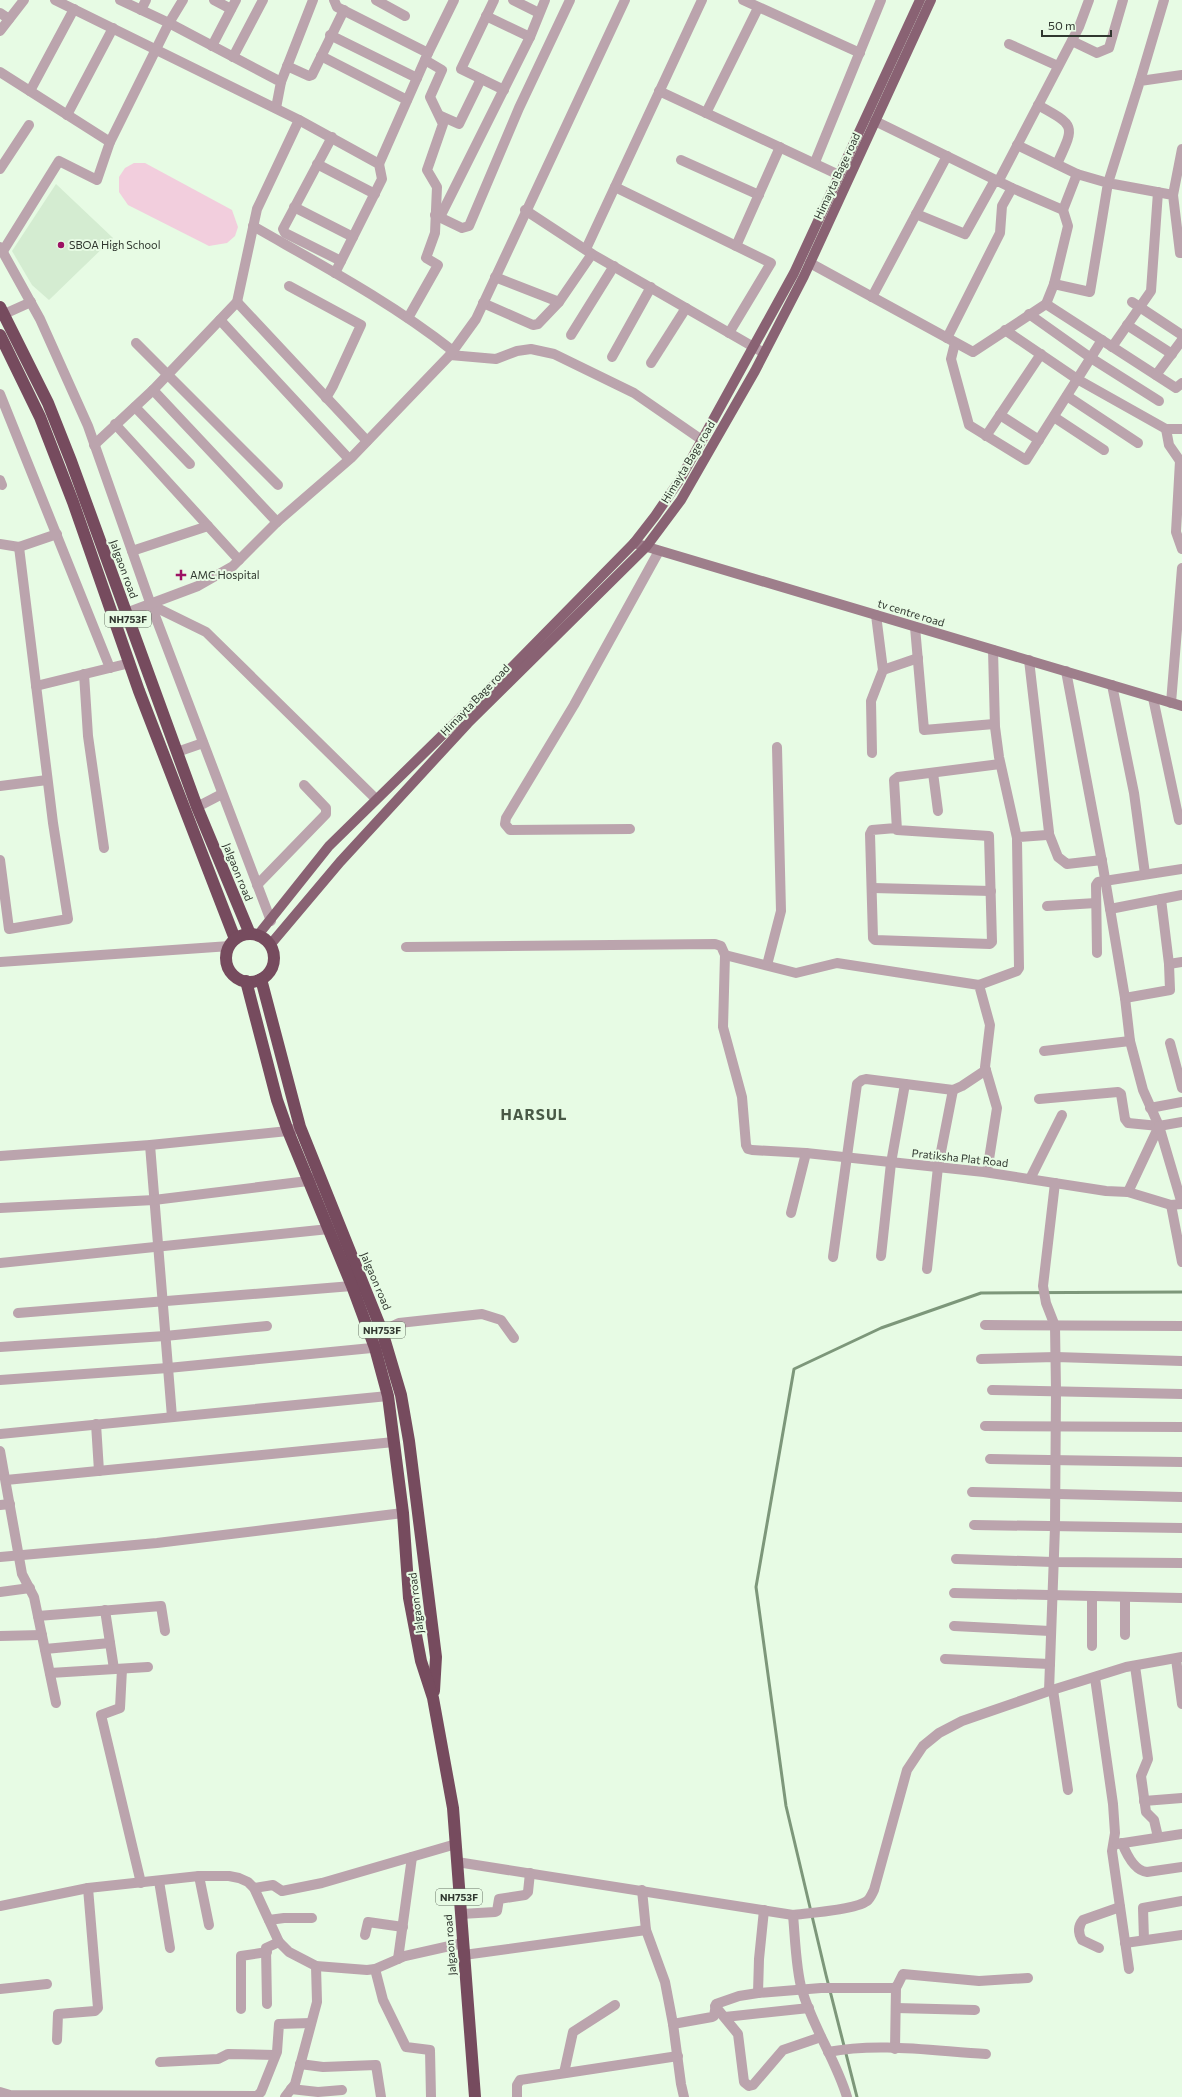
<svg xmlns="http://www.w3.org/2000/svg" width="1182" height="2097" font-family="Commissioner,sans-serif">
<style>
.built{fill:#d4ecd1}
.green{fill:#f2cedd}
.lines{fill:none;stroke-linecap:round;stroke-linejoin:round}
.stream{stroke:#7d977a;stroke-width:3}
.street{stroke:#bba4ad;stroke-width:10}
.secondary{stroke:#9e7e8b;stroke-width:10}
.primary{stroke:#896273;stroke-width:10}
.highway{stroke:#764b5e;stroke-width:12}
.poi-dot{fill:#9c1263;stroke:#e7fbe4;stroke-width:1.5}
.labels{text-anchor:middle;stroke-width:4;stroke-linejoin:round;paint-order:stroke}
.shield{fill:#e7fbe4;stroke:#677265;stroke-width:1}
.shield-label{font-size:10px;font-weight:bold;fill:#30372f}
.street-label{font-size:11px;fill:#30372f;stroke:#e7fbe4}
.poi-label{font-size:11px;fill:#30372f;stroke:#e7fbe4;text-anchor:start}
.district-label{font-size:15px;font-weight:bold;letter-spacing:1px;fill:#495946;stroke:#e7fbe4}
</style>
<rect width="100%" height="100%" fill="#e7fbe4"/>
<polygon class="built" points="56,184 113,238 49,300 32,285 12,251"/>
<polygon class="green" points="134,163 145,163 232,210 238,227 235,236 227,243 209,246 128,205 119,192 119,177 125,168"/>
<g class="lines">
<polyline class="stream" points="857,2097 826,1975 786,1806 756,1587 794,1369 881,1328 981,1293 1182,1292"/>
<g class="street">
<polyline points="55,0 299,120 379,164 382,179 335,273"/>
<polyline points="183,0 169,23 281,82 276,108"/>
<polyline points="214,0 231,9"/>
<polyline points="334,0 337,7 428,53"/>
<polyline points="376,0 405,16"/>
<polyline points="494,0 461,69 504,90"/>
<polyline points="513,0 539,13"/>
<polyline points="743,0 860,53"/>
<polyline points="141,10 146,0"/>
<polyline points="0,13 9,19"/>
<polyline points="486,16 530,37"/>
<polyline points="0,31 24,0"/>
<polyline points="330,35 417,78"/>
<polyline points="1072,41 1097,53 1109,48 1123,0"/>
<polyline points="1009,44 1058,66"/>
<polyline points="212,46 236,0"/>
<polyline points="321,56 407,100"/>
<polyline points="233,57 263,0"/>
<polyline points="287,66 309,76 312,75 344,10"/>
<polyline points="0,72 110,142"/>
<polyline points="1182,75 1140,81 1108,183 1173,195 1180,253 1182,253"/>
<polyline points="1140,81 1164,0"/>
<polyline points="281,82 313,0"/>
<polyline points="30,91 74,9"/>
<polyline points="659,91 839,175"/>
<path d="M1038,105C1076,126 1075,125 1057,164"/>
<polyline points="706,113 758,8"/>
<polyline points="67,115 113,28"/>
<polyline points="441,116 459,124 481,79"/>
<polyline points="875,121 1012,188 1063,210 1077,174 1108,183 1090,292 1054,284 1046,304"/>
<polyline points="332,137 283,229 285,233 341,261"/>
<polyline points="1017,145 1077,174"/>
<polyline points="681,160 759,195"/>
<polyline points="815,162 881,0"/>
<polyline points="317,164 375,194"/>
<polyline points="379,164 428,53 454,0"/>
<polyline points="0,169 29,125"/>
<polyline points="998,182 1079,27 1089,0"/>
<polyline points="615,187 771,263 729,333"/>
<polyline points="1173,195 1182,149"/>
<polyline points="294,207 353,237"/>
<polyline points="525,210 592,254 764,353"/>
<polyline points="916,214 965,234 995,180"/>
<polyline points="435,215 462,228 469,226 519,108 570,0"/>
<polyline points="440,217 530,37 545,0"/>
<path d="M253,226C321,265 391,302 453,351"/>
<polyline points="736,246 780,147"/>
<polyline points="0,247 40,319 88,426 151,605 271,921"/>
<polyline points="586,249 702,0"/>
<polyline points="3,251 59,161 97,180 110,142 169,23 120,0"/>
<polyline points="810,263 973,352 1046,304 1176,388 1182,383"/>
<polyline points="495,277 559,302"/>
<polyline points="1054,284 1068,226 1063,210"/>
<polyline points="289,286 361,325 333,386 326,398"/>
<polyline points="872,297 947,156"/>
<polyline points="237,302 367,441"/>
<polyline points="1132,302 1182,335"/>
<polyline points="483,303 533,325 538,324 559,302 592,254"/>
<polyline points="1029,314 1091,358 1159,401"/>
<polyline points="0,316 31,302"/>
<polyline points="408,318 438,265 426,258 435,233 437,187 427,170 443,124 430,97 442,70 425,60"/>
<polyline points="220,320 349,459"/>
<polyline points="1127,325 1172,354"/>
<polyline points="1005,330 1077,379 1166,429 1182,429"/>
<polyline points="571,335 614,266"/>
<polyline points="947,338 1000,233 1002,206 1012,188"/>
<polyline points="136,343 278,485"/>
<polyline points="955,343 951,359 969,425 1026,460 1102,340"/>
<polyline points="1112,347 1151,291 1158,192"/>
<polyline points="450,355 496,359 517,351 531,349 554,354 634,393 702,440"/>
<polyline points="612,357 651,287"/>
<polyline points="651,363 686,308"/>
<polyline points="1156,375 1182,340"/>
<polyline points="153,390 277,522"/>
<polyline points="0,394 110,668"/>
<polyline points="1067,396 1138,443"/>
<polyline points="135,407 190,464"/>
<polyline points="1000,415 1039,440"/>
<polyline points="1054,417 1104,450"/>
<polyline points="115,424 239,560"/>
<polyline points="1166,429 1169,445 1180,461"/>
<polyline points="986,436 1041,354"/>
<polyline points="94,445 153,390 237,302 257,209 299,120"/>
<polyline points="1182,461 1180,461 1176,532 1182,549"/>
<polyline points="0,480 2,485"/>
<polyline points="0,544 19,547 57,534"/>
<polyline points="132,551 208,526"/>
<polyline points="151,605 206,632 376,799"/>
<polyline points="126,613 198,586 233,566 277,522 351,458 450,355 476,319 625,0"/>
<polyline points="915,627 924,730 994,724"/>
<polyline points="993,650 995,727 999,757 1017,838"/>
<polyline points="883,670 918,658"/>
<polyline points="1066,671 1103,867 1125,998 1130,1041 1143,1090 1159,1126 1128,1192"/>
<polyline points="84,674 88,736 104,848"/>
<polyline points="1112,685 1134,793 1145,874"/>
<polyline points="36,686 130,663"/>
<polyline points="1153,698 1179,820"/>
<polyline points="1171,703 1182,568"/>
<polyline points="177,752 203,743"/>
<polyline points="872,753 871,701 883,670 876,615"/>
<polyline points="933,773 938,811"/>
<polyline points="0,786 47,780"/>
<polyline points="197,807 222,794"/>
<polyline points="896,828 872,830 870,834 873,938 875,940 990,944 992,942 989,836 897,830 894,780 898,777 1000,764"/>
<polyline points="630,829 510,830 505,824 506,818 574,705 659,551"/>
<polyline points="1049,834 1058,857 1067,864 1102,860"/>
<polyline points="0,860 9,929 68,919 53,823 19,547"/>
<polyline points="257,885 326,814 326,808 304,785"/>
<polyline points="873,888 991,891"/>
<polyline points="1047,906 1096,903"/>
<polyline points="1110,909 1182,895"/>
<polyline points="406,947 715,944 721,946 725,955 723,1027 742,1097 746,1145 748,1149 752,1150 806,1153"/>
<polyline points="1097,953 1096,885 1098,882 1182,869"/>
<polyline points="725,955 796,973 837,963 979,985 990,1025 985,1067 997,1108 987,1172"/>
<polyline points="0,962 230,946"/>
<polyline points="1169,964 1182,962"/>
<polyline points="767,965 781,911 777,747"/>
<polyline points="979,985 1017,971 1019,968 1017,840 1019,837 1047,835 1049,832 1029,660"/>
<polyline points="1125,998 1170,990 1169,964 1161,899"/>
<polyline points="1170,1043 1182,1088"/>
<polyline points="1044,1051 1130,1041"/>
<polyline points="1039,1099 1118,1092 1121,1094 1125,1119 1128,1123 1159,1126 1182,1122"/>
<polyline points="1150,1108 1182,1102"/>
<polyline points="1159,1126 1182,1204"/>
<polyline points="150,1145 172,1417"/>
<polyline points="0,1156 150,1145 288,1131 300,1127"/>
<polyline points="1030,1179 1062,1115"/>
<polyline points="1171,1205 1182,1262"/>
<polyline points="0,1208 154,1200 308,1181 315,1178"/>
<polyline points="791,1213 806,1153 984,1172 1106,1191 1128,1192 1171,1205 1182,1204"/>
<polyline points="881,1256 891,1163 905,1084"/>
<polyline points="833,1257 857,1084 862,1080 866,1079 953,1090 962,1086 986,1070"/>
<polyline points="0,1263 329,1229"/>
<polyline points="927,1269 938,1167 953,1090"/>
<polyline points="18,1313 352,1286"/>
<polyline points="985,1325 1182,1326"/>
<polyline points="382,1331 399,1323 482,1314 501,1320 514,1338"/>
<polyline points="0,1347 165,1336 267,1326"/>
<polyline points="981,1359 1056,1357 1182,1361"/>
<polyline points="0,1380 168,1368 382,1347"/>
<polyline points="992,1390 1182,1394"/>
<polyline points="96,1424 99,1471"/>
<polyline points="985,1426 1182,1427"/>
<polyline points="0,1434 388,1396"/>
<polyline points="0,1451 22,1574 34,1597 56,1703"/>
<polyline points="990,1459 1182,1462"/>
<polyline points="6,1480 394,1442"/>
<polyline points="972,1492 1182,1497"/>
<polyline points="0,1505 10,1504"/>
<polyline points="974,1525 1182,1528"/>
<polyline points="0,1557 157,1543 403,1513"/>
<polyline points="956,1559 1053,1562 1182,1563"/>
<polyline points="0,1592 30,1588"/>
<polyline points="954,1593 1182,1598"/>
<polyline points="1092,1596 1092,1646"/>
<polyline points="105,1610 114,1669"/>
<polyline points="38,1616 161,1606 165,1631"/>
<polyline points="954,1626 1050,1631"/>
<polyline points="1125,1635 1125,1597"/>
<polyline points="0,1636 42,1635"/>
<polyline points="45,1649 110,1643"/>
<polyline points="945,1659 1050,1664"/>
<polyline points="1176,1659 1182,1704"/>
<polyline points="1135,1666 1148,1759 1141,1776 1146,1812 1154,1820 1158,1837"/>
<polyline points="122,1669 120,1708 101,1715 141,1883"/>
<polyline points="50,1673 148,1667"/>
<polyline points="1095,1678 1113,1804 1115,1833 1112,1851 1129,1969"/>
<polyline points="1053,1690 1068,1790"/>
<polyline points="1049,1691 1055,1527 1056,1391 1055,1326 1046,1303 1043,1286 1055,1183"/>
<polyline points="1144,1801 1182,1798"/>
<path d="M1122,1843C1126,1853 1134,1871 1147,1872L1182,1867"/>
<polyline points="1117,1844 1182,1834"/>
<path d="M457,1862L793,1915C809,1913 855,1910 867,1901C870,1899 872,1894 874,1890L907,1770L923,1746L939,1733L962,1721L1049,1691L1126,1667L1182,1657"/>
<polyline points="199,1876 209,1925"/>
<polyline points="159,1881 170,1948"/>
<polyline points="254,1888 273,1885 282,1891 322,1883 456,1844"/>
<polyline points="642,1890 646,1930 665,1982 673,2024 681,2084 684,2097"/>
<polyline points="0,1906 88,1888 199,1876 229,1876 239,1878 248,1882 254,1888 279,1942 289,1952 316,1966 367,1970 375,1969 405,1956 463,1943"/>
<polyline points="461,1914 495,1912 497,1911 499,1899 525,1895 528,1892 530,1873"/>
<path d="M793,1915C795,1936 796,1971 802,1990C813,2028 836,2060 847,2097"/>
<polyline points="269,1920 284,1918 312,1918"/>
<polyline points="365,1935 368,1922 403,1927"/>
<polyline points="1144,1940 1143,1908 1182,1901"/>
<polyline points="1125,1943 1182,1935"/>
<path d="M1099,1948L1082,1940C1078,1933 1078,1926 1083,1920L1120,1907"/>
<polyline points="464,1955 646,1930"/>
<polyline points="398,1959 412,1857"/>
<polyline points="375,1969 383,2000 406,2047 430,2050 431,2097"/>
<polyline points="0,1989 47,1984"/>
<polyline points="758,1993 759,1959 764,1910"/>
<polyline points="267,2004 266,1948 279,1942"/>
<polyline points="715,2006 738,2034 744,2082 749,2086 753,2085 783,2050 821,2037"/>
<polyline points="896,2008 975,2010"/>
<polyline points="241,2009 241,1956 267,1952"/>
<polyline points="725,2017 809,2008"/>
<polyline points="673,2024 712,2017 714,2016 716,2004 739,1996 758,1993 821,1988 894,1988 897,1986 903,1974 979,1981 1028,1978"/>
<polyline points="57,2040 58,2014 95,2011 98,2008 88,1888"/>
<polyline points="895,2049 896,1987"/>
<path d="M828,2052C878,2042 934,2051 986,2054"/>
<polyline points="160,2062 218,2059 228,2054 275,2055"/>
<polyline points="300,2064 323,2067 376,2065 381,2097"/>
<polyline points="564,2073 573,2032 615,2005"/>
<polyline points="291,2089 318,2092 342,2090"/>
<polyline points="0,2092 10,2095 257,2096 261,2092 277,2052 279,2024 311,2023"/>
<polyline points="285,2097 295,2084 317,2002 316,1966"/>
<polyline points="517,2097 517,2085 520,2080 678,2056"/>
</g>
<polyline class="secondary" points="634,543 1182,706"/>
<g class="primary">
<polyline points="258,935 329,846 514,665 634,543 655,516 679,481 702,440 794,273 920,0"/>
<polyline points="270,945 340,862 468,723 646,547 681,500 755,371 804,276 931,0"/>
</g>
<g class="highway">
<polyline points="0,307 48,403 71,461 197,807 250,934"/>
<polyline points="0,335 40,417 73,502 139,691 235,939"/>
<circle cx="250" cy="958" r="24"/>
<polyline points="261,979 300,1127 382,1331 401,1395 409,1441 436,1657 434,1691"/>
<polyline points="246,981 277,1100 288,1131 352,1286 375,1348 388,1396 403,1513 409,1598 421,1661 433,1698 453,1808 475,2097"/>
</g>
</g>
<g class="poi-dot">
<circle cx="61" cy="245" r="4"/>
<path d="M179 569h4v4h4v4h-4v4h-4v-4h-4v-4h4z"/>
</g>
<g class="labels">
<g class="shield">
<rect x="105" y="611" width="46" height="16" rx="3"/>
<rect x="359" y="1322" width="46" height="16" rx="3"/>
<rect x="436" y="1889" width="46" height="16" rx="3"/>
</g>
<g class="shield-label">
<text x="128" y="623">NH753F</text>
<text x="382" y="1334">NH753F</text>
<text x="459" y="1901">NH753F</text>
</g>
<g class="street-label">
<text transform="translate(837 176) rotate(-65)" y="4">Himayta Bage road</text>
<text transform="translate(688 462) rotate(-59)" y="4">Himayta Bage road</text>
<text transform="translate(124 569) rotate(70)" y="4">Jalgaon road</text>
<text transform="translate(911 613) rotate(17)" y="4">tv centre road</text>
<text transform="translate(475 700) rotate(-46)" y="4">Himayta Bage road</text>
<text transform="translate(238 872) rotate(68)" y="4">Jalgaon road</text>
<text transform="translate(960 1158) rotate(6)" y="4">Pratiksha Plat Road</text>
<text transform="translate(376 1281) rotate(67)" y="4">Jalgaon road</text>
<text transform="translate(416 1603) rotate(-97)" y="4">Jalgaon road</text>
<text transform="translate(450 1945) rotate(-94)" y="4">Jalgaon road</text>
</g>
<g class="poi-label">
<text x="69" y="249">SBOA High School</text>
<text x="190" y="579">AMC Hospital</text>
</g>
<g class="district-label">
<text x="534" y="1120">HARSUL</text>
</g>
</g>
<path d="M1042 30v6h69v-6" fill="none" stroke="#30372f" stroke-width="2"/>
<text x="1048" y="30" font-size="12" fill="#30372f" stroke="#e7fbe4" stroke-width="3" paint-order="stroke">50 m</text>
</svg>
